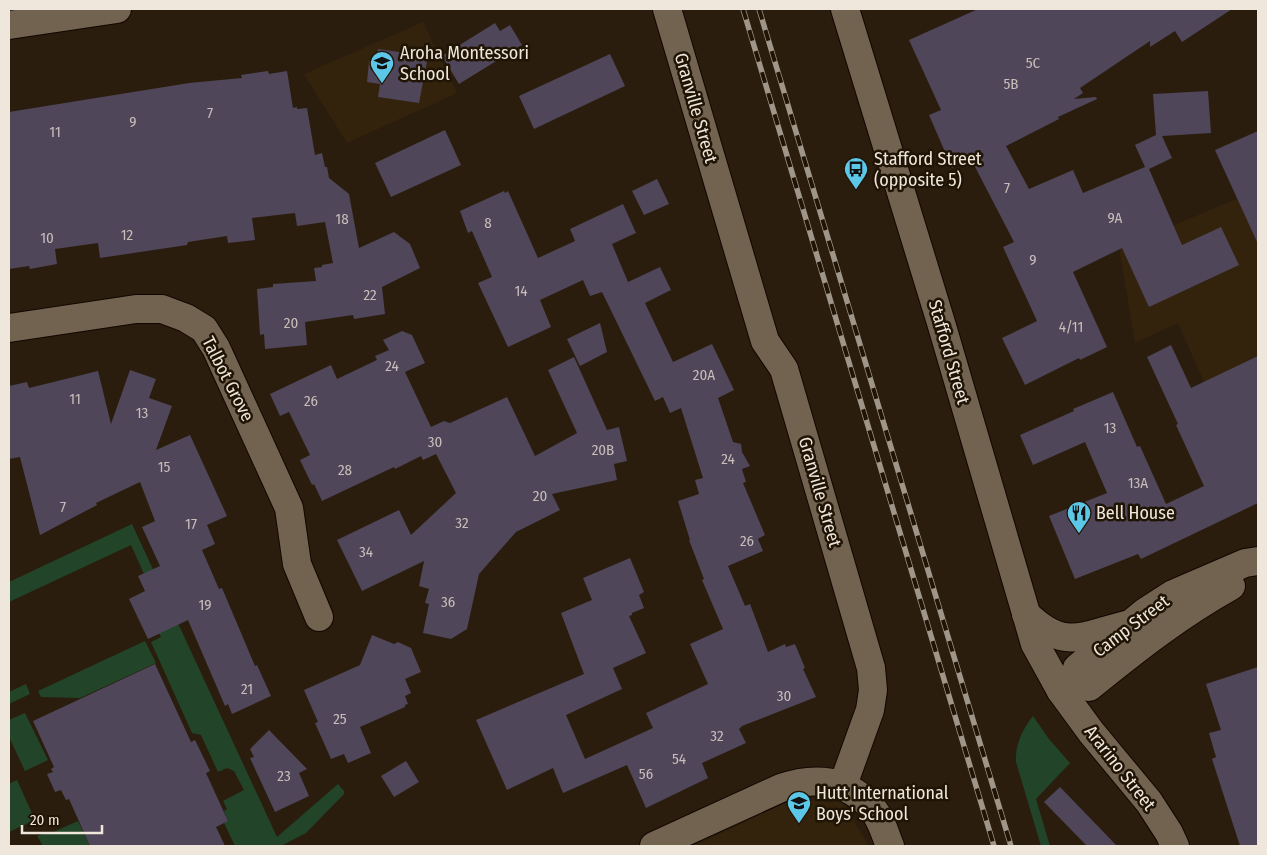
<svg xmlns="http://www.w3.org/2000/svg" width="1267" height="855" font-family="'Fira Sans Condensed',sans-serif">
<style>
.built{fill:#33220c}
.green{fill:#224429}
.building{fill:#4f4659}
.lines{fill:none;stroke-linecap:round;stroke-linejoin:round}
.minor-casing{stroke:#120700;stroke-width:30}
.tertiary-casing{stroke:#120700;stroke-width:30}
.minor{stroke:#726351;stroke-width:28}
.tertiary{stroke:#726351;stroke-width:28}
.rail-casing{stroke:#a09589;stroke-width:5.5}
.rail{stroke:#201405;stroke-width:4;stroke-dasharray:11;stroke-linecap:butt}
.labels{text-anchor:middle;stroke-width:5;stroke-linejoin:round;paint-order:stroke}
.number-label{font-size:15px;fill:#c7bebb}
.poi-label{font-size:18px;fill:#efe6dc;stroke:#201405;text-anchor:start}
.street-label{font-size:18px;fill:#efe6dc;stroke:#201405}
</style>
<rect width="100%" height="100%" fill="#2a1d0e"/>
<g class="built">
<polygon points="423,22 457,93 347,143 304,74"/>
<polygon points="1258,190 1258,504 1178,323 1135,343 1119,248"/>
<polygon points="794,799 842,802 869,846 694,846"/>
</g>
<g class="green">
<polygon points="132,524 277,837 338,784 344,791 344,794 306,833 281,846 235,846 224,823 228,821 224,811 227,809 223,801 244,790 234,771 227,768 218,772 201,735 192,733 151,642 161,637 159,633 177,625 144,574 131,545 9,602 9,582"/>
<polygon points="145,641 156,663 80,698 41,697 38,691"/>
<polygon points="26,684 30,694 9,704 9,692"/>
<polygon points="25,713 48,760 25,771 9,737 9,720"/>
<path d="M1033,716L1049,739L1070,763L1036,799L1050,846H1041L1016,762C1015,745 1022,730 1033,716Z"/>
<polygon points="17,780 35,820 9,832 9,784"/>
<polygon points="78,821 90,846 43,846 37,836 47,832 49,834"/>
</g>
<g class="building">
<polygon points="978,9 1232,9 1182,42 1175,31 1150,47 1150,41 1080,88 1083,93 1074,99 1096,97 1097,99 1058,117 1059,119 1006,146 1029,189 1073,170 1083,193 1145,167 1135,145 1156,135 1153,94 1208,91 1211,133 1162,136 1172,158 1149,169 1182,245 1221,227 1239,265 1149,307 1122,248 1073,272 1107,347 1080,360 1079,358 1025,385 1002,338 1037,321 1003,247 1014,242 971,159 952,168 929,115 941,110 909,40"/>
<polygon points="495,23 500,31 510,25 522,45 459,84 442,56"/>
<polygon points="378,49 428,56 419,103 378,97 380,84 367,82 369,61 376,62"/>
<polygon points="610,54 625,86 534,129 519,96"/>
<polygon points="268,71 269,74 287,71 293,108 297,107 297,109 307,108 315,155 322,153 325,167 327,167 329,178 349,194 359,248 394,232 410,244 420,268 382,287 385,314 354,319 353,315 305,322 307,345 265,349 264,334 260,335 257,289 273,287 273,284 316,281 314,268 322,267 322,265 333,263 325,222 297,226 295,213 252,218 255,240 228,243 227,236 188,242 187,245 100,258 98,243 55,249 57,264 30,269 29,266 9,269 9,112 189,83 242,78 241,75"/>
<polygon points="445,130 461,165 391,197 375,163"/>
<polygon points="1258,131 1258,244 1215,150"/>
<polygon points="657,179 669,204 644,215 632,191"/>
<polygon points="504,191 505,193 508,191 538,258 575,241 570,229 623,204 636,233 612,244 628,282 660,267 671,290 645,303 673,362 712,344 734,390 718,398 733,442 741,444 742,452 750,466 742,469 746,482 743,483 765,535 758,539 763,551 728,566 745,606 750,604 768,652 785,644 786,647 795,644 805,668 803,669 816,697 742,726 739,729 746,743 702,763 708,778 646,808 627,765 563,793 553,768 507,790 476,720 584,674 561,613 592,600 583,578 630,558 644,592 639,595 644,608 632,613 632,615 629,616 646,653 613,668 622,689 566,715 585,759 653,728 646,713 708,684 690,644 723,629 702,580 704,579 689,540 690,540 678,501 699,494 695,480 703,478 681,408 670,413 663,397 655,401 602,292 590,296 583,280 540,300 551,327 508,347 478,283 492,277 472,231 468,233 460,211"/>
<polygon points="600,323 607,352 580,366 567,339"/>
<polygon points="402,331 412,335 425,363 405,372 431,427 444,421 450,423 507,397 535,456 577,433 548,370 574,357 607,430 619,427 627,461 614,464 617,480 552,494 560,510 516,532 479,574 467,629 451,639 423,633 429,604 425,603 429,589 419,586 424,561 362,591 337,540 399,510 411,535 456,493 436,454 423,460 421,456 395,469 394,467 322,501 314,484 312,485 300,460 310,455 289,412 280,416 270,394 331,365 337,379 377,360 375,356 389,350 383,340"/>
<polygon points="1171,345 1191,388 1258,356 1258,503 1141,559 1138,554 1075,579 1049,516 1107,493 1085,442 1033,465 1020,435 1074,411 1073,409 1113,392 1137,447 1140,446 1166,504 1204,486 1176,425 1178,424 1147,357"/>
<polygon points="130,370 156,379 149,398 172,406 156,450 190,435 227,516 207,525 215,544 202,550 219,589 222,588 255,666 257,665 271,696 232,714 228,704 225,706 188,620 148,639 129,599 145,591 138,576 160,566 142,527 155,521 140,482 96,503 97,505 40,535 20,457 9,459 9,386 27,382 29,388 98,371 111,424"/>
<polygon points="372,635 394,644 398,642 411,648 421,672 405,679 411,693 405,696 408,704 405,705 405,707 360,727 371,753 348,763 344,754 331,759 315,723 318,722 304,690 360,665"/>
<polygon points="155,664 191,742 195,740 210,771 206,773 228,821 216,827 225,846 90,846 69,799 66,800 61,790 55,792 47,774 53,772 51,769 54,767 33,721"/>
<polygon points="1258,667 1258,846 1240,846 1212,759 1216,757 1209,733 1221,730 1206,684"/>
<polygon points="269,730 307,769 299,773 309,796 275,812 250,758 254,757 250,749"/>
<polygon points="406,761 419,782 394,797 381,776"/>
<polygon points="1060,787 1117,846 1087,846 1044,802"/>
</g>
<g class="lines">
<g class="minor-casing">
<g id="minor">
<polyline points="667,9 765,341 784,369 871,668 873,690 870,710 843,785"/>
<polyline points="9,328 136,309 162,309 186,318 204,329 216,348 289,508 297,564 319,617"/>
<path d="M1074,683L1089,687C1136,649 1179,615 1231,586"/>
<polyline points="1061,691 1074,683 1077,668 1145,612 1173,594 1245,563 1258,561"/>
<path d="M654,846L781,788C815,776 847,779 872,808C881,818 885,834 890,846"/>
</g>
</g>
<g class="tertiary-casing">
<g id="tertiary">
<polyline points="845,9 942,326 1035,644 1061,691 1091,732 1149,802 1169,833 1175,846"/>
<polyline points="9,25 117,9"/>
<path d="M1026,614C1066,653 1084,634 1131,624"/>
</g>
</g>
<use href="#minor" class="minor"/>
<use href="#tertiary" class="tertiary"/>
<g class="rail-casing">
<g id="rail">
<polyline points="743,9 994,846"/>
<polyline points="759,9 1011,846"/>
</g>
</g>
<use href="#rail" class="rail"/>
</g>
<defs>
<g id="school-pin" transform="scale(1.25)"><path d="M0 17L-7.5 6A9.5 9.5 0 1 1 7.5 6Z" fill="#5dc7e8" stroke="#201405"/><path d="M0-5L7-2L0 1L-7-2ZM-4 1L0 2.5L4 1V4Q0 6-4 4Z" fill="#111"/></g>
<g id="bus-pin" transform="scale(1.25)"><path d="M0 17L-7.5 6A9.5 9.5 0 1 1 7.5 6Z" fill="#5dc7e8" stroke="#201405"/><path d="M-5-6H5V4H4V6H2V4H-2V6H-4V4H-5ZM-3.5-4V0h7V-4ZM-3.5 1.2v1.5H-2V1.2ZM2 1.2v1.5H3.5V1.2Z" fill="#111"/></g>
<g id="restaurant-pin" transform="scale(1.25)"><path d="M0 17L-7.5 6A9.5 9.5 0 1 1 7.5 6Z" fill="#5dc7e8" stroke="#201405"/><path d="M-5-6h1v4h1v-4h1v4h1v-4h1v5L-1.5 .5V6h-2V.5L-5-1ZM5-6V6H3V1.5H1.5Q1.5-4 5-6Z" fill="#111"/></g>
</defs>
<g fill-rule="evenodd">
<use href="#school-pin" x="382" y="63"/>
<use href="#bus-pin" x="856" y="169"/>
<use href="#restaurant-pin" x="1079" y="513"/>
<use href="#school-pin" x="799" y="803"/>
</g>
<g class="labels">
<g class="number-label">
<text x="1033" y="68">5C</text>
<text x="1011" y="89">5B</text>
<text x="210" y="118">7</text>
<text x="133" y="127">9</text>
<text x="55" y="137">11</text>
<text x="1007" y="193">7</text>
<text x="1115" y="223">9A</text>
<text x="342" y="224">18</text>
<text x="488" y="228">8</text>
<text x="127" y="240">12</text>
<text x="47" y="243">10</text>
<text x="1033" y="265">9</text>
<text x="521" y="296">14</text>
<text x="370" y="300">22</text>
<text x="291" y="328">20</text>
<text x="1071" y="332">4/11</text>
<text x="392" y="371">24</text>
<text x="704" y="380">20A</text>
<text x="75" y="404">11</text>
<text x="311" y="406">26</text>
<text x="142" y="418">13</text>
<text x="1110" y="433">13</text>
<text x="435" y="447">30</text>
<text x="603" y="455">20B</text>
<text x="728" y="464">24</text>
<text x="164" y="472">15</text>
<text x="345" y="475">28</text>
<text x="1138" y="488">13A</text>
<text x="540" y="501">20</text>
<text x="63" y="512">7</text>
<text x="462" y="528">32</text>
<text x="191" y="529">17</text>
<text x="747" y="546">26</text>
<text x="366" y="557">34</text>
<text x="448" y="607">36</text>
<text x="205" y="610">19</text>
<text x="247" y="694">21</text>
<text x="784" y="701">30</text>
<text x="340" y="724">25</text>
<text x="717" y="741">32</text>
<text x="679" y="764">54</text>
<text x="646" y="779">56</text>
<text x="284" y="781">23</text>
</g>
<g class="poi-label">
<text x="400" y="59">Aroha Montessori<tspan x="400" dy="21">School</tspan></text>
<text x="874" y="165">Stafford Street<tspan x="874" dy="21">(opposite 5)</tspan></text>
<text x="1096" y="519">Bell House</text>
<text x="816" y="799">Hutt International<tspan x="816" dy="21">Boys' School</tspan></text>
</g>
<g class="street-label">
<text transform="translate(696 108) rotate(74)" y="6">Granville Street</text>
<text transform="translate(949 352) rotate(74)" y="6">Stafford Street</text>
<text transform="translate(228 379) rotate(63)" y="6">Talbot Grove</text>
<text transform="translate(820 492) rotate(74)" y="6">Granville Street</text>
<text transform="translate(1131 626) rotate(-37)" y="6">Camp Street</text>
<text transform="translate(1120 768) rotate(52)" y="6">Ararino Street</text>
</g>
</g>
<rect width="1267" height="855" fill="none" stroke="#efe6dc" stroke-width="20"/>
<path d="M22 825v8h80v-8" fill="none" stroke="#efe6dc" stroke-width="2.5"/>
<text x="30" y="825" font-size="15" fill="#efe6dc" stroke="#201405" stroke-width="4" paint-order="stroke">20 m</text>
</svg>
